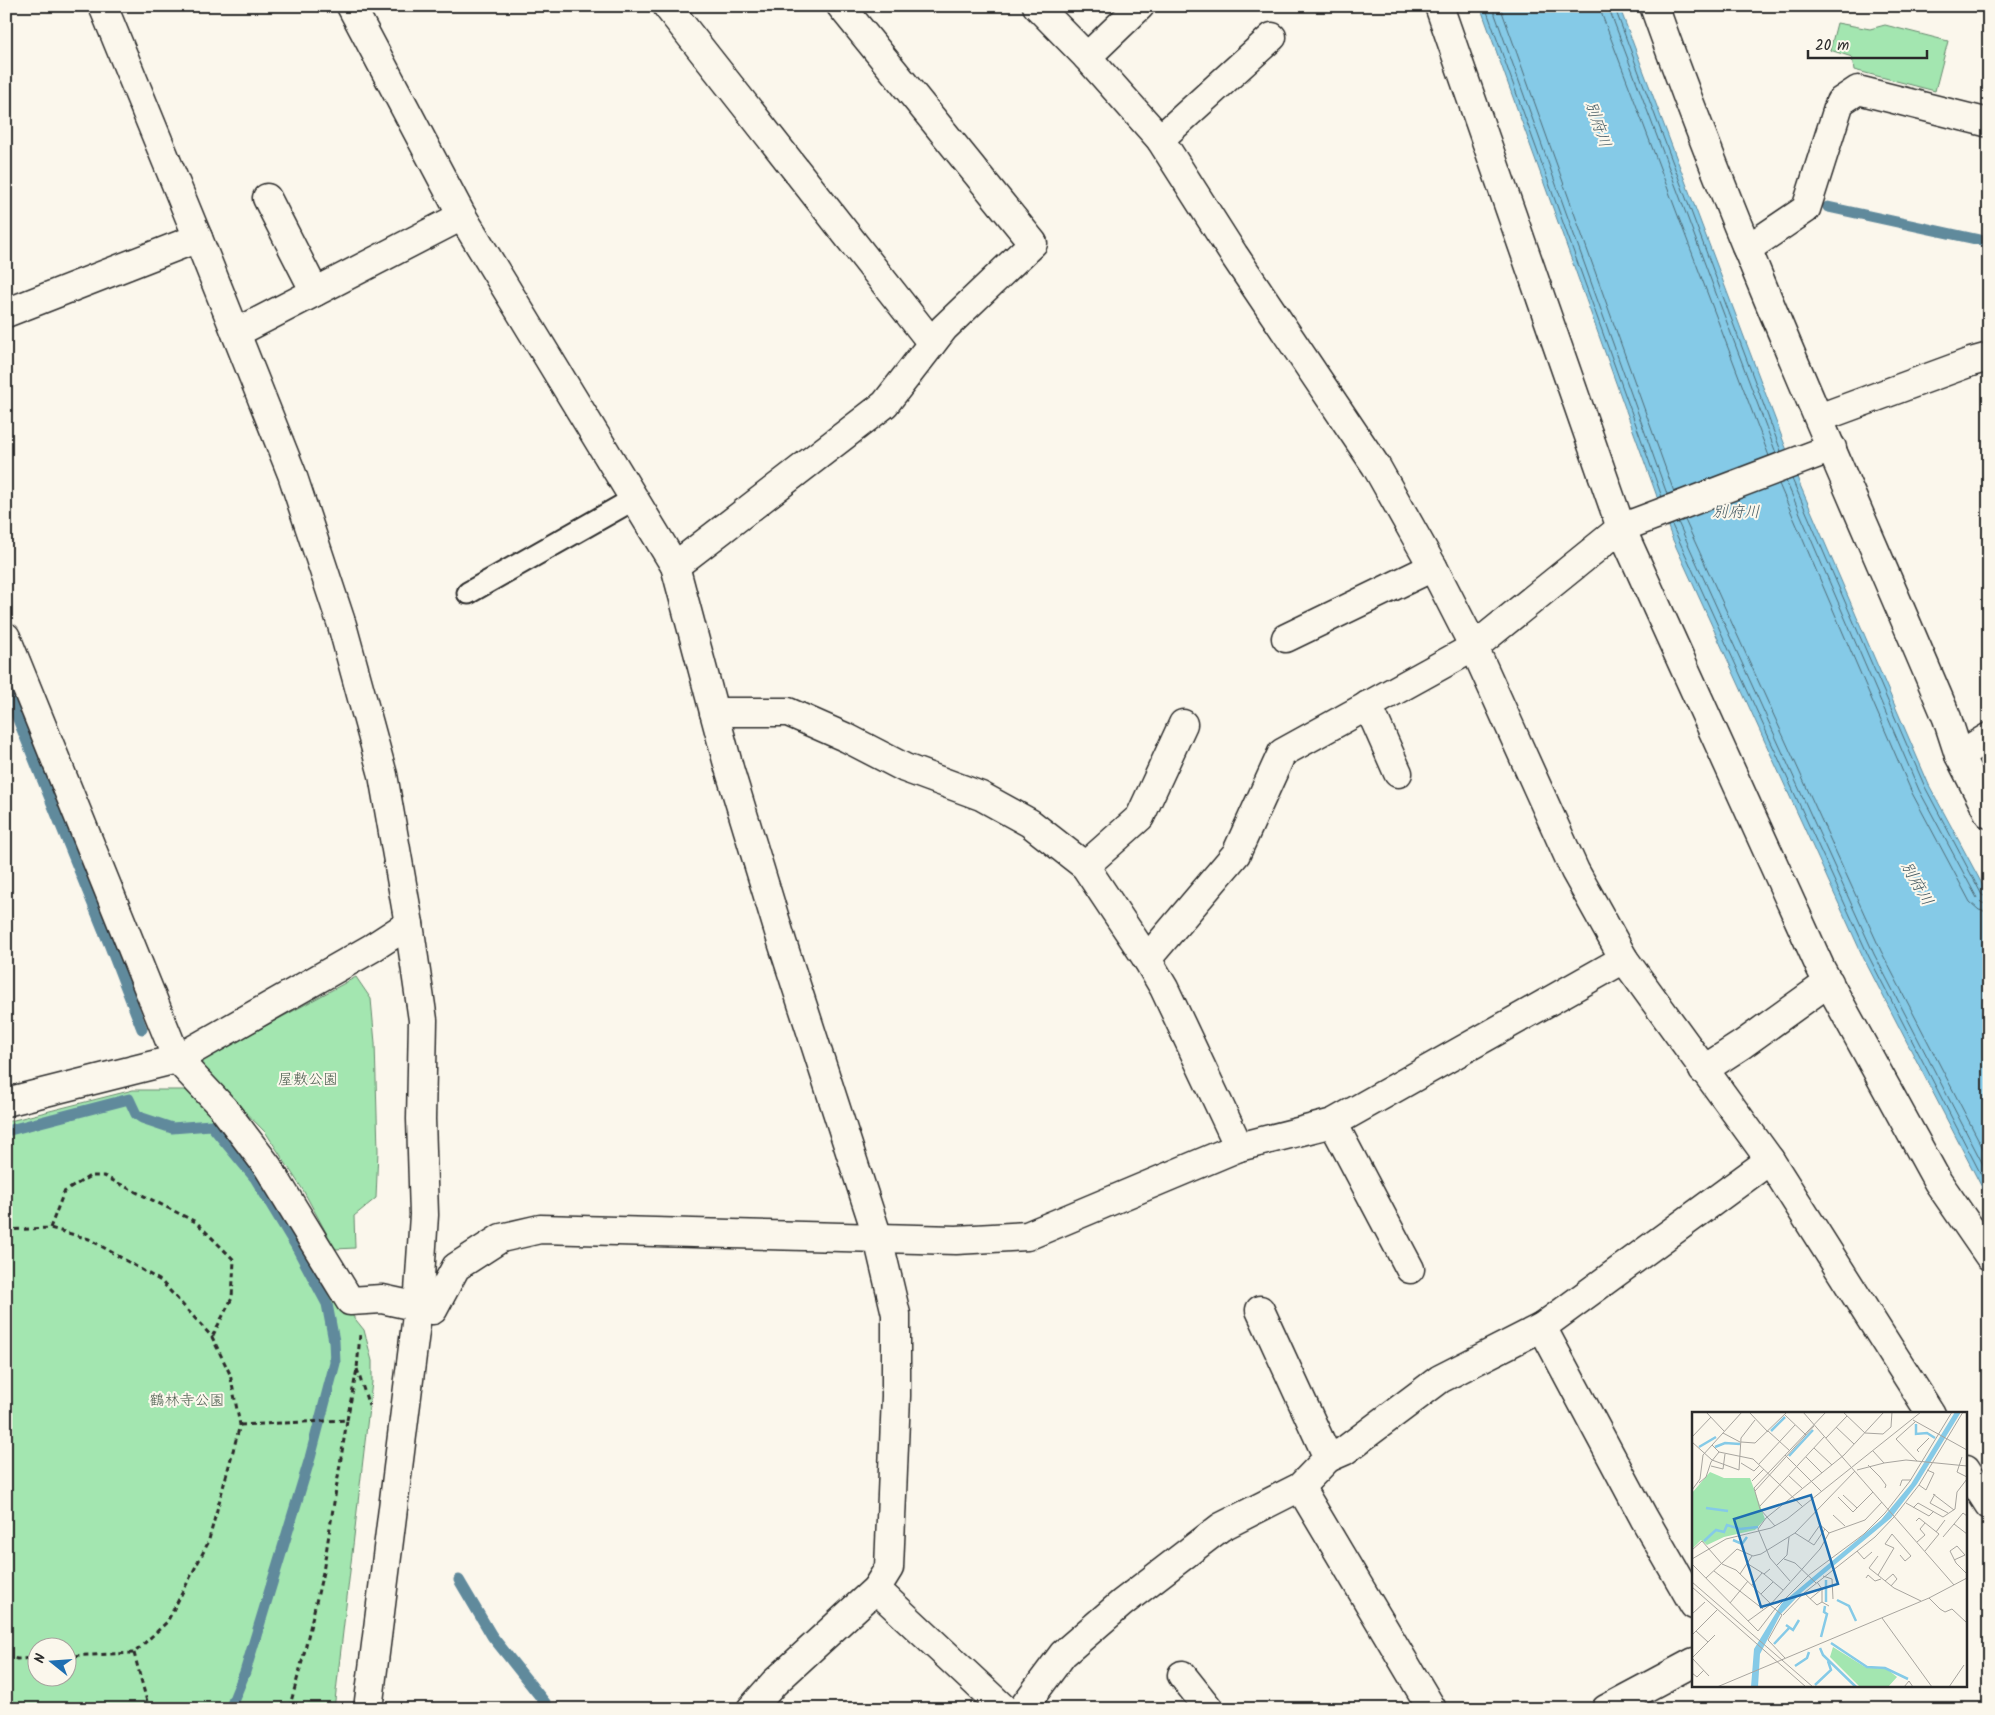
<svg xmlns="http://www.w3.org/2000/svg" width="1995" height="1715" font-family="Kalam,'Klee One',sans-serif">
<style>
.green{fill:#a3e6b0;stroke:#67886e;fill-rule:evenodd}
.water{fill:#85cae7;stroke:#618a9c}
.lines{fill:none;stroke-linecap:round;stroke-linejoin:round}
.shore{stroke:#4f6b76;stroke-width:1}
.stream{stroke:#618a9c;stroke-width:11}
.service-casing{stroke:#2b2b2b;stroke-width:25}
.minor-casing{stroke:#2b2b2b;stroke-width:31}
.tertiary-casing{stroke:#2b2b2b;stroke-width:31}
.path{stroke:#2b2b2b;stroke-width:3;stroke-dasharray:5 4;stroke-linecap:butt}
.service{stroke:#fbf7ec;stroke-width:21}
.minor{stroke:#fbf7ec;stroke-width:28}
.tertiary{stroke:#fbf7ec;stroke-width:28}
.labels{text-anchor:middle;stroke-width:4;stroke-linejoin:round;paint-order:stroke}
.park-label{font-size:15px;fill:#495a4c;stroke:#fbf7ec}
.water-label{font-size:16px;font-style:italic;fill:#465b63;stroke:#fbf7ec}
.inset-river{fill:none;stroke:#85cae7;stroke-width:2.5}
.inset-road{fill:none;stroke:#a8a59f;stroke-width:1}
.view{fill:#1f6fb2;fill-opacity:0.15;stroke:#1f6fb2;stroke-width:2.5}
.inset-edge{fill:none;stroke:#2b2b2b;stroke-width:2.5}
</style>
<rect width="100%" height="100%" fill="#fbf7ec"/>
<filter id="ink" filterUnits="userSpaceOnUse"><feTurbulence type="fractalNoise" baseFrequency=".02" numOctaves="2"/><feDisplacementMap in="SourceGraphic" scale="10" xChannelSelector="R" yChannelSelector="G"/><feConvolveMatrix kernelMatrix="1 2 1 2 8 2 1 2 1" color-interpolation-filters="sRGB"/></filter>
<g filter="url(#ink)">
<g class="green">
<polygon points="1837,23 1870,29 1885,25 1948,41 1935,91 1854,70 1852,57 1830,50"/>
<polygon points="356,977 371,999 375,1043 378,1151 376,1198 354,1216 355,1248 335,1249 303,1190 266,1133 197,1063"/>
<path d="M133,1090H192L256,1164L344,1305L364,1330L372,1361V1382L334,1709H6V1122ZM38,1648H68V1678H38Z"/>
</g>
<polygon class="water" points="1480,6 1619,6 1800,485 1929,785 1989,897 1989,1201 1864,959 1672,538"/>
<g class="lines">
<g class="shore">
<polyline points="1485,6 1662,497"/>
<polyline points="1492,6 1667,494"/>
<polyline points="1500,6 1674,492"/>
<polyline points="1601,6 1602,15 1769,456"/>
<polyline points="1608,6 1776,453"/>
<polyline points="1614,6 1781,451"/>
<polyline points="1792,479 1925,787 1982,895 1989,898"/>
<polyline points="1786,481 1919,790 1977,898 1982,903 1989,904"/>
<polyline points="1779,484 1912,793 1970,902 1979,910 1989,912"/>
<polyline points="1685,520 1881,951 1989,1160"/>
<polyline points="1678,522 1874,954 1989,1176"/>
<polyline points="1672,525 1869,957 1989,1190"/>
</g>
<g class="stream">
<polyline points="1828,207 1989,242"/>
<polyline points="6,690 109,944 142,1029"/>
<polyline points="6,1131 129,1099 136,1114 142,1118 172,1128 211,1125 255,1178 296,1246 327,1304 334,1341 335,1363 310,1458 245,1672 230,1709"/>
<polyline points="459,1580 492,1636 550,1709"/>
</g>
<g class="service-casing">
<polyline id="service" points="468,593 634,499"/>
</g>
<g class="minor-casing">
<g id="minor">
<polyline points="351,6 462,216 675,566 729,768 782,942 878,1238 896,1314 896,1396 889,1568 876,1589 774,1683 751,1709"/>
<polyline points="667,6 932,343"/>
<polyline points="1037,6 1087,57 1160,139 1234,255 1376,466 1433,567 1474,647 1575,871 1624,959 1770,1160 1931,1414"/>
<polyline points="1439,6 1621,528 1821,969 1938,1182 1989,1256"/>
<path d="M1654,6C1740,248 1847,482 1947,718L1959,755L1989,814"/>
<polyline points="1087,57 1140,6"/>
<polyline points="1160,139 1272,37"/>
<polyline points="267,198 315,292"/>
<polyline points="1747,249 1806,209 1840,102 1858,90 1989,123"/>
<polyline points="6,313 198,238"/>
<polyline points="236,333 462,216"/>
<polyline points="1819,418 1971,362 1989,357"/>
<polyline points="675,566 885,404 944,328 1033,243 841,6"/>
<polyline points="6,637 177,1059 223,1108 268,1167 350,1301 382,1299 433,1310 456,1267 501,1238 540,1229 956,1240 1027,1236 1239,1147 1333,1123 1624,959"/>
<polyline points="1286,638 1433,567"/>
<polyline points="1368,705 1398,773"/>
<polyline points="714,712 788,712 847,738 905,768 981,796 1030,823 1085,866 1147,959 1164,988 1239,1147"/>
<polyline points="1959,755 1989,737"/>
<polyline points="1085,866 1140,817 1183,724"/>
<polyline points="1147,959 1236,854 1282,753 1474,647 1621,528 1832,448"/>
<polyline points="1703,1070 1743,1044 1829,982"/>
<polyline points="6,1102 177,1059 372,948 409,924"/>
<polyline points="1333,1123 1410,1269"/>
<polyline points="1542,1327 1644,1518 1694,1605"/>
<polyline points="1328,1458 1344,1451 1440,1379 1542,1327 1770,1160"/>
<polyline points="1966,1469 1989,1505"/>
<polyline points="1300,1487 1432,1709"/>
<polyline points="876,1589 1004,1709"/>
<polyline points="1182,1675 1209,1709"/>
<polyline points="1022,1709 1063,1654 1122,1603 1221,1527 1300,1487 1328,1458 1260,1310"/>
<polyline points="1606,1709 1694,1662"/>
</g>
</g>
<g class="tertiary-casing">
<polyline id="tertiary" points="103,6 198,238 292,474 342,625 383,775 409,924 423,1020 421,1119 424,1215 418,1307 368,1709"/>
</g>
<g class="path">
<polyline points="50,1228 64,1192 90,1176 104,1176 196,1222 234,1260 232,1298 212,1337"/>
<polyline points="6,1230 50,1228 89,1239 161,1281 212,1337 230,1374 240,1425 208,1543 167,1622 134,1653 68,1656"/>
<polyline points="357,1369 369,1406"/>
<polyline points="347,1420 357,1369 360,1334"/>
<polyline points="240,1425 347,1420 323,1572 303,1658 289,1709"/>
<polyline points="134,1653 149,1709"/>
<polyline points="6,1656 17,1659 38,1658"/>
</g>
<use href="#service" class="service"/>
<use href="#minor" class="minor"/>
<use href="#tertiary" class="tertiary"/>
</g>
</g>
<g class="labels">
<g class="park-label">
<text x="308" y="1084">屋敷公園</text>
<text x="187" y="1405">鶴林寺公園</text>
</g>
<g class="water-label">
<text transform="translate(1599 124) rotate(71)" y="6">別府川</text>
<text x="1736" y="517">別府川</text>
<text transform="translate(1918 883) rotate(60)" y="6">別府川</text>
</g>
</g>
<g transform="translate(1692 1412)">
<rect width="275" height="275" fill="#fbf7ec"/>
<path d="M18,60L32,66H58L73,107L63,118L32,125L15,133L9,128L0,137V81ZM141,235L173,255L195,257L205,265L196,275H168L138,245Z" fill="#a3e6b0"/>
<path d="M263,0H269L225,72L199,106L110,180L88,203L68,242L66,275H59L62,237L90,191L189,108L219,72Z" fill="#85cae7"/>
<path class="inset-river" d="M224,12V22L235,21L243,26M79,19L93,5M7,35L24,25M23,35L33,31L48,32M97,44L121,18M14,96L36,99M41,128L50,132L55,125M12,129L24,118L32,120L35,113L48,117L66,115M145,188L157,194L164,209M134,190V168M94,213L101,218L107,208M129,225L135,202L132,200L133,194M139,231L175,255L193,256L216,267M82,232L98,215M128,236L131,243L164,275M103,254L115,246L117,240M123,273L139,258L136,249"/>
<path class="inset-road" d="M14,0L32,19M57,0L76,20M111,0L262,173M151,0L173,21L191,22L199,15L200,0M93,3L114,23M221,8L275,38M223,10L204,27L225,49M144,15L162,32M76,19L98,39M31,21L48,30M0,25L19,5M134,26L155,4M0,30L20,48L47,58L49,26L63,8M49,30L63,31L95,0M20,33L27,40L61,47L111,95M122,36L140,53M181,39L192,51L214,48L275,54M227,40L225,38L237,26M93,43L130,80M114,45L130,61M270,45L265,60L275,65M49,51L62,59L68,53M67,52L103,13M176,53L188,65L194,73L193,76M19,54L31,57L33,42M165,58L192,51M97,64L110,76M60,69L72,57M7,71L14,65L19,50L27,40M227,73L234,78L242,61L235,58M208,74L210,68H219M0,78L8,67L11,43L50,0M63,79L122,14M241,82L262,98M243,82L238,91L256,101M151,83L165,96M146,85L161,100L181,80M214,91L237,104L242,99M68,94L132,25M221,96L226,91L251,105L263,97L265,80L275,67M141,103L153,114M275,104L271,101L262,112L275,122M224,109L227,106L247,122L233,139M83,114L68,97L62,76L134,0M244,120L253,108M103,121L122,133L133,117L137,121M251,125L262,112M116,130L128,113L133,117M225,130L233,123L228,117L233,111M0,138L10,129L30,152L44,158L79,192M165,139L172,147L180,140M186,144L177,156L202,176L229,189M0,147L34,127L79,116L95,107L229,0M92,147L103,151L124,171M262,148L273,143L265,134L258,139L264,151L275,162M0,152L66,219L83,197L90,203L76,228L93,246M56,152L72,162L78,157M84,154L95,143L97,125M22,159L71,197M48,162L60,144M72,162L91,178M186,163L202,136L193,132L200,122L219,144L213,149L208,143M131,164L140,167L141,187M14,166L45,137L61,144L69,142L103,121L163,59M174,166L176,163L183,169L189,167M98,169L78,146L66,117L74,106L152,43L192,0M193,169L201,162L205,167L199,174M0,170L121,275M125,170L130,177V190M60,173L70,161M0,175L114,275M112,181L125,193L130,190L137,194M69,182L81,170M237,186L248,197L253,200L260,197L275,211M118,187L130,177M38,191L56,169M78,193L83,197L117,163L172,122L193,101L218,69L260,0M0,202L13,190M91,203L112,181L183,125L202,105L227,73L271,0M190,206L240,275M56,209L78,193L128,137L137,121L173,108L190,90M4,219L16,230M0,223L25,198M0,246L23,223M0,246L17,264M0,261L5,265L12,258M25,275L237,186L275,166M212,275L217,269L221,275M257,275L272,253"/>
<path class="view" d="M119,83L146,172L69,195L42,107Z"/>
<rect width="275" height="275" class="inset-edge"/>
</g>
<rect width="1995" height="1715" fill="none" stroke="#fbf7ec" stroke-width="25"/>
<rect x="12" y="12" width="1970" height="1690" fill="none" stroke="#2b2b2b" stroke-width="2" filter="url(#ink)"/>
<g transform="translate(52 1662) rotate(287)"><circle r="24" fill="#fbf7ec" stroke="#a8a59f"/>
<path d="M0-4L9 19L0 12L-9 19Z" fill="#1f6fb2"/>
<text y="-8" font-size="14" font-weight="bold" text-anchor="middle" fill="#2b2b2b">N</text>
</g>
<path d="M1808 50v8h119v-8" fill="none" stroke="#2b2b2b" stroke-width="2.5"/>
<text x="1815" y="50" font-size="15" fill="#2b2b2b" stroke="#fbf7ec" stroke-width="4" paint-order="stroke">20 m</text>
</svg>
